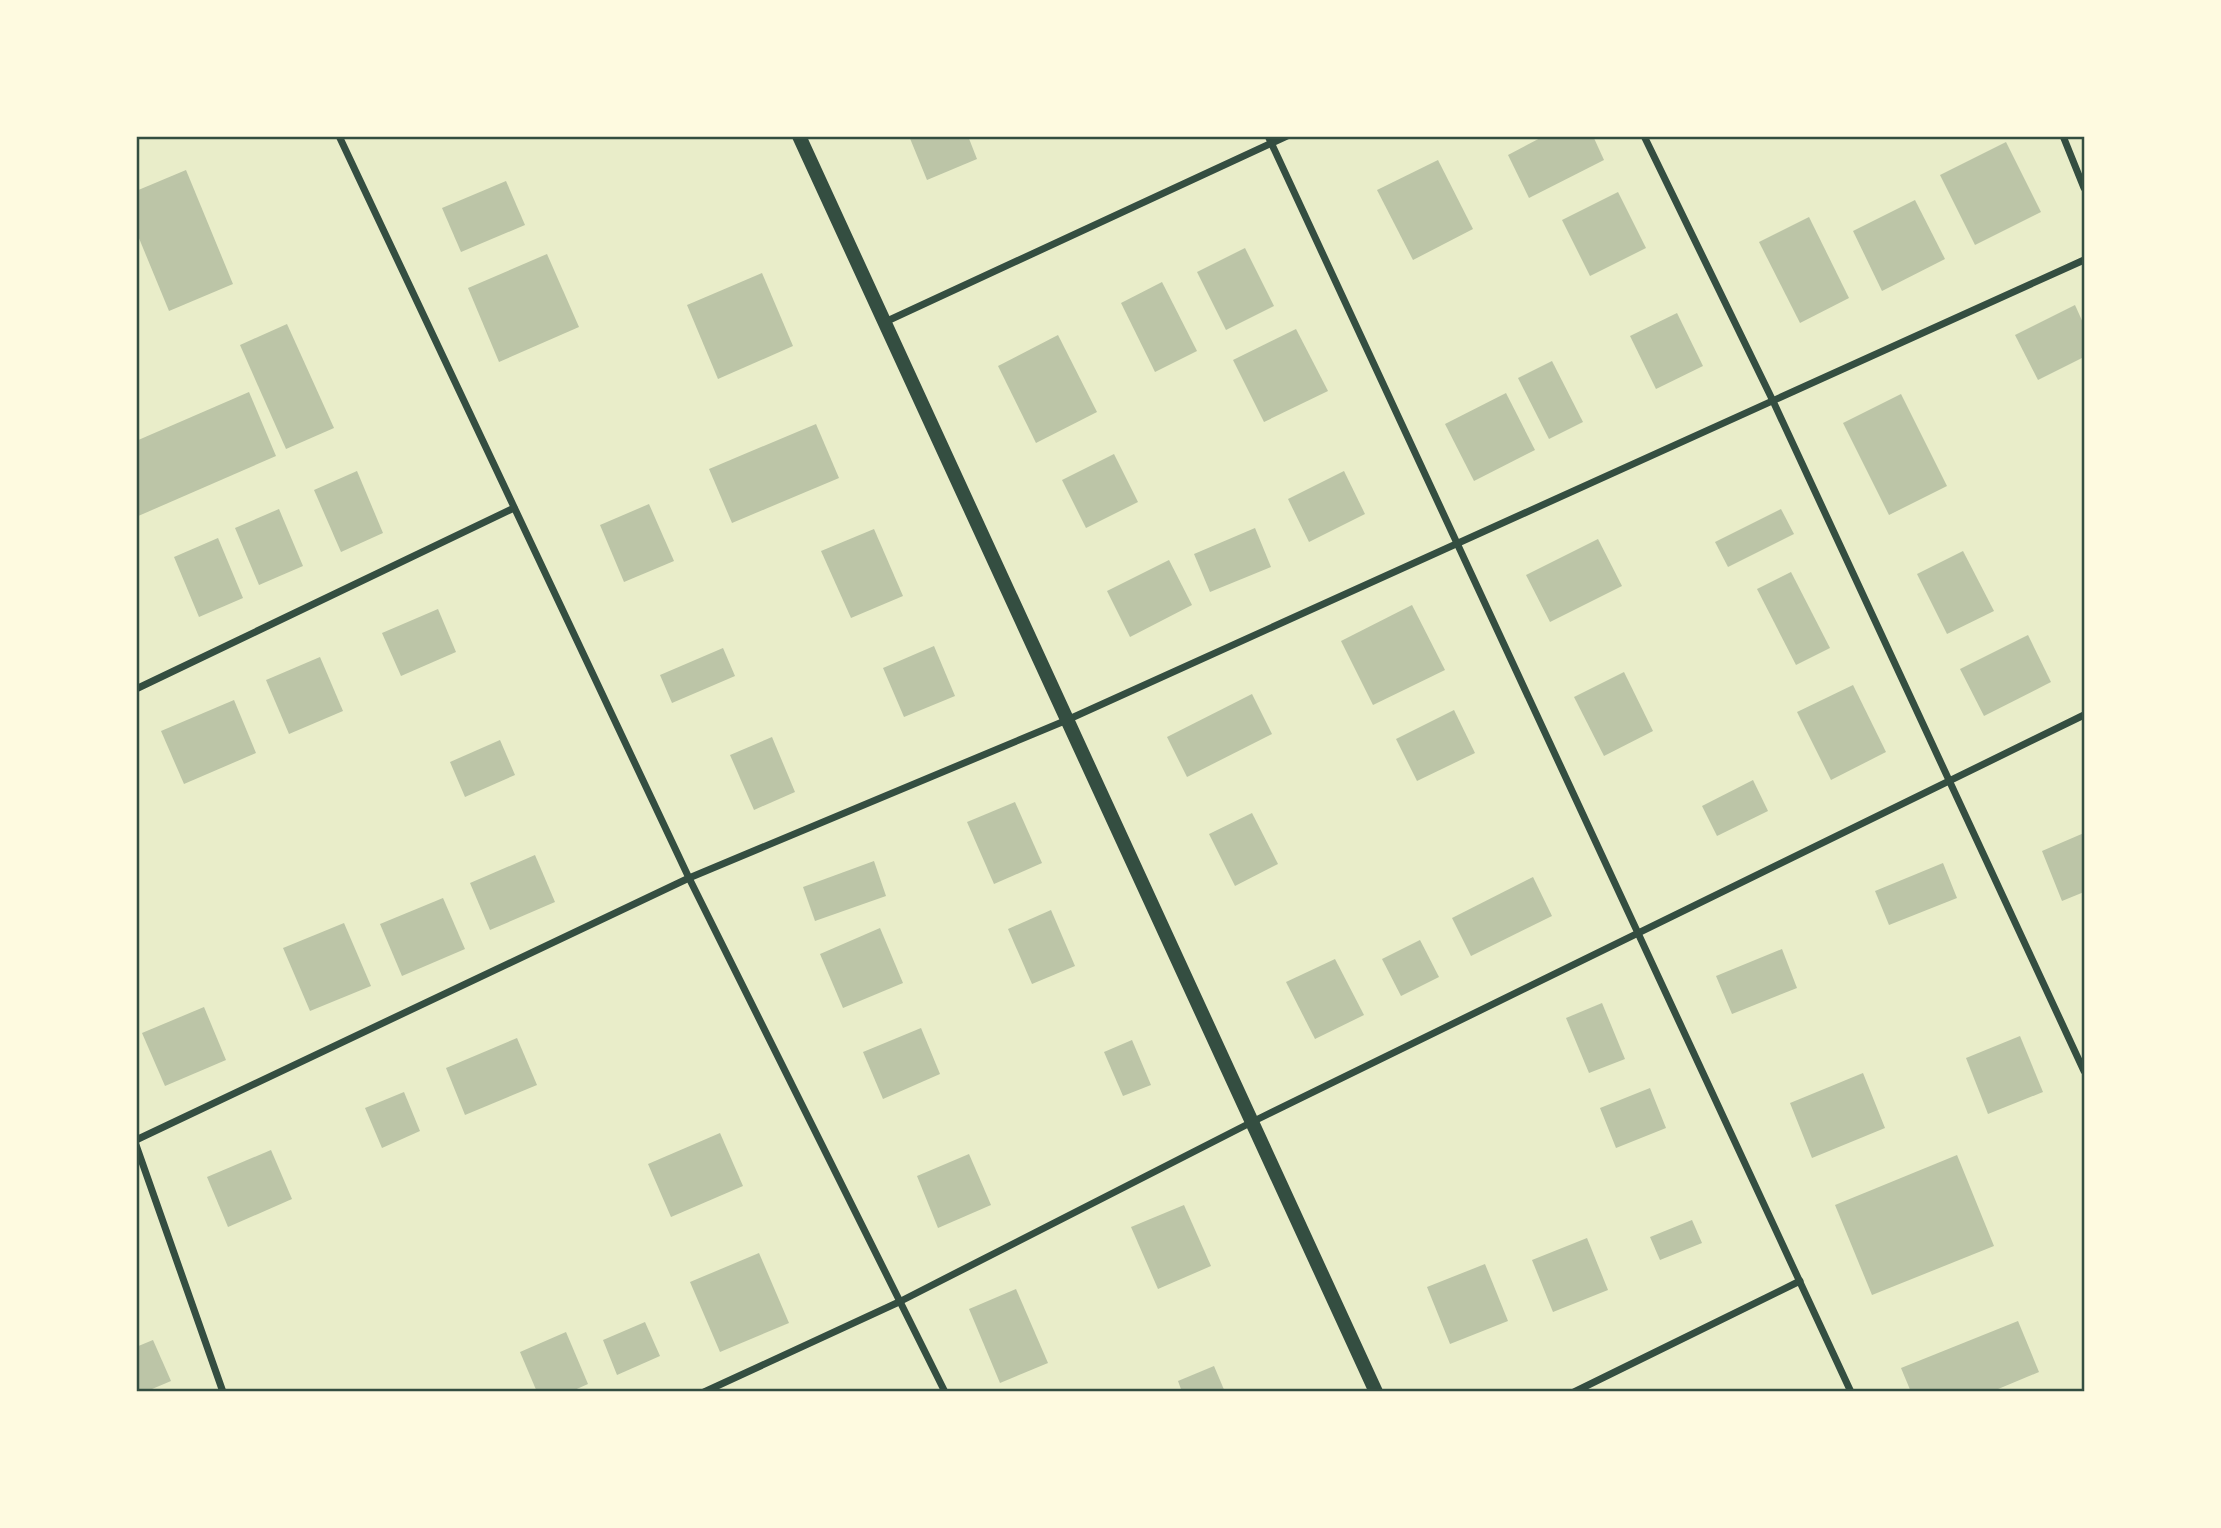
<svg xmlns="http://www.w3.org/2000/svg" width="2221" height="1528" font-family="'Roboto Serif',serif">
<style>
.building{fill:#bcc5a7}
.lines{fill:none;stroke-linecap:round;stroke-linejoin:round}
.minor{stroke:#344e41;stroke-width:7}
.secondary{stroke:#344e41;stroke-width:14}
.neatline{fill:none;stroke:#344e41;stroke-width:2.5}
</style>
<rect width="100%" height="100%" fill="#e9edc9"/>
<g class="building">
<polygon points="909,136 968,136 977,159 927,180"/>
<polygon points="1544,136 1593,136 1604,160 1529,198 1508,155"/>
<polygon points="2006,142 2041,212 1975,245 1940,175"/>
<polygon points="1438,160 1473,229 1413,260 1377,190"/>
<polygon points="186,170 233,284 169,311 136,231 136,191"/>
<polygon points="506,181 525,225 461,252 442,208"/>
<polygon points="1618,192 1646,248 1590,276 1562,220"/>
<polygon points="1915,200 1945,259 1882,291 1853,231"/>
<polygon points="1809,217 1849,298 1800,323 1759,242"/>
<polygon points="1245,248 1274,306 1226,330 1197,272"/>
<polygon points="547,254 579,327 499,362 468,288"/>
<polygon points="762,273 793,346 718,379 687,305"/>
<polygon points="1162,282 1197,351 1155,372 1121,303"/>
<polygon points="2075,305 2084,325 2084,357 2038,380 2015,335"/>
<polygon points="1677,313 1703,366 1656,389 1630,336"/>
<polygon points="287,324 334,428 286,449 240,345"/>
<polygon points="1296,329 1328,391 1264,422 1233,360"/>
<polygon points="1058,335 1097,412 1036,443 998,366"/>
<polygon points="1552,361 1583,422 1549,439 1518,378"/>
<polygon points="249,392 276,456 136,517 136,441"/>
<polygon points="1506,393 1535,450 1474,481 1445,424"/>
<polygon points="1901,394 1947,486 1889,515 1843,423"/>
<polygon points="816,424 839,478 732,523 709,469"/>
<polygon points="1114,454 1138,502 1086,528 1062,480"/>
<polygon points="357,471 383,533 341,552 314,490"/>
<polygon points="1344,471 1365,514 1309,542 1288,499"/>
<polygon points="649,504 674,561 624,582 600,525"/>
<polygon points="279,509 303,566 259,585 235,528"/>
<polygon points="1781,509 1794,534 1728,567 1715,542"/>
<polygon points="1255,528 1271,567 1210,592 1194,554"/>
<polygon points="874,529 903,596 851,618 821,551"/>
<polygon points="218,538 243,598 199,617 174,557"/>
<polygon points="1598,539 1622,586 1550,622 1526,575"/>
<polygon points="1963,551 1994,611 1947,634 1917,574"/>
<polygon points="1169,560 1192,605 1130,637 1107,591"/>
<polygon points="1791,572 1830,648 1796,665 1757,589"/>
<polygon points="1412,605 1445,670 1373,705 1341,641"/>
<polygon points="438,609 456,652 401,676 382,633"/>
<polygon points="2028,635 2051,682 1984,716 1960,669"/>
<polygon points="934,646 955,696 904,717 883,668"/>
<polygon points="723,648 735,676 672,703 660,675"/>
<polygon points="320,657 343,711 289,734 266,680"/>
<polygon points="1624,672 1653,731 1604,756 1574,697"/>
<polygon points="1853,685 1886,752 1831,780 1797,712"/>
<polygon points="1252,694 1272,734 1187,777 1167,737"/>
<polygon points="234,700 256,753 184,784 161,731"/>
<polygon points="1454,710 1475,753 1417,781 1396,739"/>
<polygon points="772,737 795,792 754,810 730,755"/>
<polygon points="500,740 515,775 465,797 450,762"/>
<polygon points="1753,780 1768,811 1717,836 1702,806"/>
<polygon points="1015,802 1042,863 994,884 967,822"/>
<polygon points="1252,813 1278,864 1235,886 1209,834"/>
<polygon points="2084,833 2084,892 2062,901 2042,851"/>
<polygon points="535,855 555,902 490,930 470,883"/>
<polygon points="874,861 886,896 815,921 803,887"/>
<polygon points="1943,863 1957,898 1889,925 1875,891"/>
<polygon points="1533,877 1552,916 1471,956 1452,918"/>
<polygon points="443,898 465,949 402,976 380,924"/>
<polygon points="1051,910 1075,966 1032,984 1008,929"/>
<polygon points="344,923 371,986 310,1011 283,948"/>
<polygon points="880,928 903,983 843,1008 820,954"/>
<polygon points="1420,940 1439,977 1401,996 1382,959"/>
<polygon points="1782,949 1797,988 1732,1014 1716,976"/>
<polygon points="1335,959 1364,1015 1315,1039 1286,982"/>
<polygon points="1602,1003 1625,1059 1589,1073 1566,1018"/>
<polygon points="204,1007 226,1060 165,1086 142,1033"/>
<polygon points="921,1028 940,1074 883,1099 863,1052"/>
<polygon points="2020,1036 2043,1092 1988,1114 1966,1058"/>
<polygon points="517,1038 537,1085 465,1115 446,1068"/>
<polygon points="1132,1040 1151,1085 1123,1096 1104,1052"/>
<polygon points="1863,1073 1885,1128 1812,1158 1790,1103"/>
<polygon points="1650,1088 1666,1128 1616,1148 1600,1108"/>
<polygon points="404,1092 420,1131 382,1148 365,1108"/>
<polygon points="720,1133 743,1186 671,1217 648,1164"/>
<polygon points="271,1150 292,1199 228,1227 207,1177"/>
<polygon points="969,1154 991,1205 938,1228 917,1176"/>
<polygon points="1957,1155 1994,1246 1872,1295 1835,1205"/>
<polygon points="1184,1205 1211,1266 1158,1289 1131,1227"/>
<polygon points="1692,1220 1702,1243 1660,1260 1650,1237"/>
<polygon points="1587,1238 1608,1290 1553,1312 1532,1260"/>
<polygon points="759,1253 789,1323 720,1352 690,1282"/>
<polygon points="1485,1264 1508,1321 1450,1344 1427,1287"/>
<polygon points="1016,1289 1048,1363 1000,1383 969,1309"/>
<polygon points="2018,1321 2039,1372 1991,1392 1911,1392 1901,1368"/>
<polygon points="645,1322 660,1356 617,1375 603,1340"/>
<polygon points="566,1332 588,1384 570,1392 537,1392 520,1352"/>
<polygon points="153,1340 171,1381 145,1392 136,1392 136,1347"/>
<polygon points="1214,1366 1225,1392 1182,1392 1178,1381"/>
</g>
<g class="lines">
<g class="minor">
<polyline points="339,136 689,878 945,1392"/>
<polyline points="1268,136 1851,1392"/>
<polyline points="1644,136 1773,401 2084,1071"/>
<polyline points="2063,136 2084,188"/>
<polyline points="885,322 1287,136"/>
<polyline points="136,689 514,508"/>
<polyline points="136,1140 689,878 1067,720 2084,260"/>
<polyline points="136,1145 223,1392"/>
<polyline points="704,1392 899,1302 1252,1122 2084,715"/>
<polyline points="1574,1392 1800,1281"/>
</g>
<polyline class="secondary" points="799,136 1376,1392"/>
</g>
<rect width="2221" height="1528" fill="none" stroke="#fefae0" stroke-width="276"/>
<rect x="138" y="138" width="1945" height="1252" class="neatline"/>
</svg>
